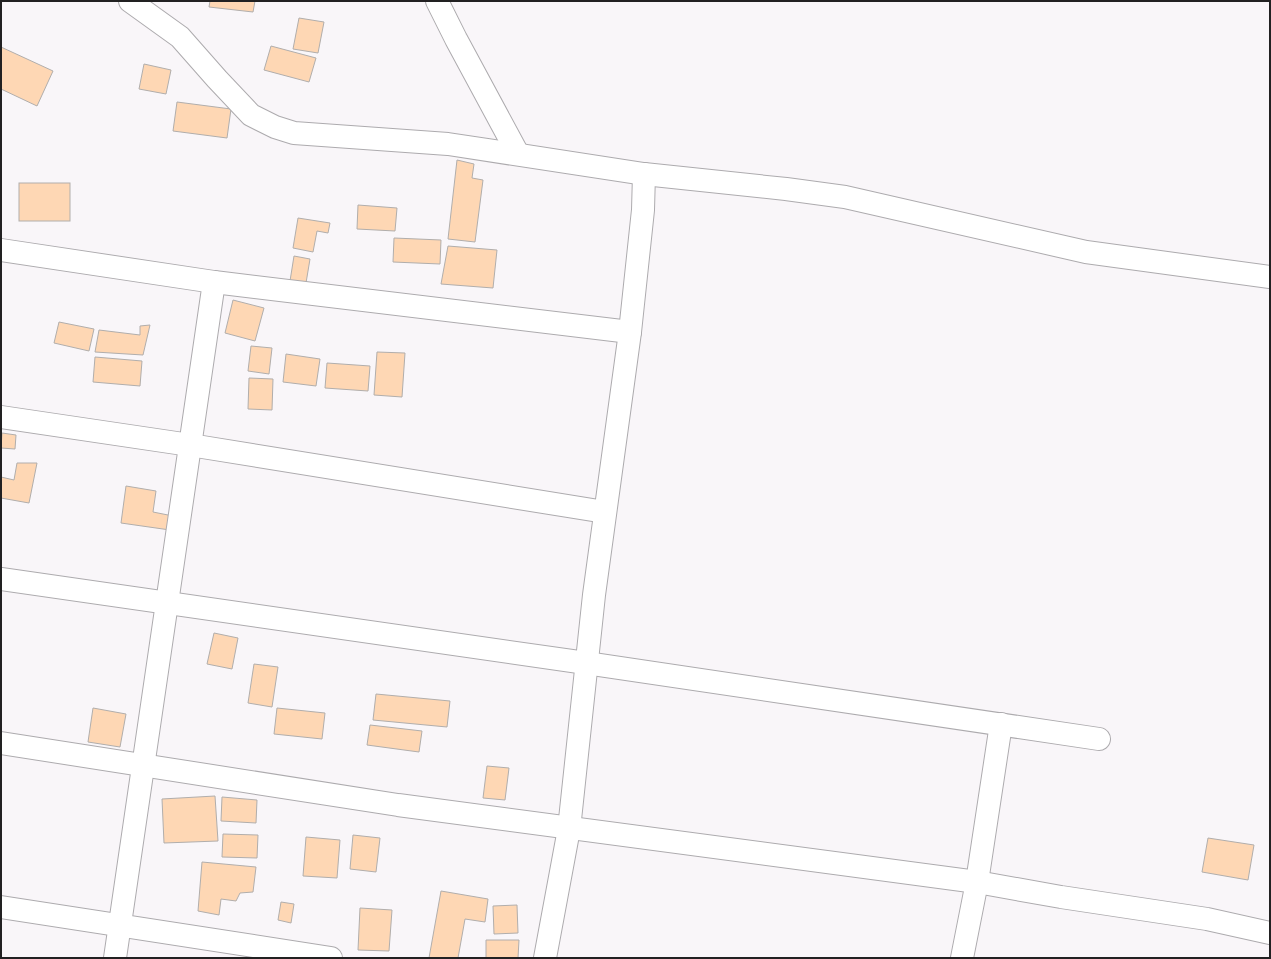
<svg xmlns="http://www.w3.org/2000/svg" width="1271" height="959" font-family="Arial,sans-serif">
<style>
.building{fill:#fed7b4;stroke:#b1aeac}
.lines{fill:none;stroke-linecap:round;stroke-linejoin:round}
.minor-casing{stroke:#adabae;stroke-width:24}
.minor{stroke:#fff;stroke-width:22}
</style>
<rect width="100%" height="100%" fill="#f9f6f9"/>
<g class="building">
<polygon points="210,1 255,1 253,12 209,7"/>
<polygon points="299,18 324,22 318,53 293,49"/>
<polygon points="271,46 316,58 309,82 264,70"/>
<polygon points="1,47 53,71 37,106 1,89"/>
<polygon points="144,64 171,70 166,94 139,89"/>
<polygon points="177,102 231,109 227,138 173,131"/>
<polygon points="457,160 474,164 472,178 483,180 475,242 448,239"/>
<rect x="19" y="183" width="51" height="38"/>
<polygon points="358,205 397,208 395,231 357,229"/>
<polygon points="298,218 330,223 328,233 317,231 313,252 293,248"/>
<polygon points="394,238 441,240 440,264 393,262"/>
<polygon points="448,246 497,250 493,288 441,284"/>
<polygon points="294,256 310,259 306,283 290,281"/>
<polygon points="233,300 264,308 255,341 225,333"/>
<polygon points="59,322 94,329 89,351 54,343"/>
<polygon points="150,325 143,355 95,352 99,330 140,335 140,326"/>
<polygon points="251,346 272,348 269,374 248,371"/>
<polygon points="377,352 405,353 402,397 374,395"/>
<polygon points="286,354 320,359 316,386 283,382"/>
<polygon points="95,357 142,361 140,386 93,382"/>
<polygon points="327,363 370,366 368,391 325,388"/>
<polygon points="249,378 273,379 272,410 248,409"/>
<polygon points="2,433 16,435 15,449 1,448"/>
<polygon points="17,463 37,463 29,503 1,498 1,477 14,480"/>
<polygon points="126,486 156,491 153,512 173,516 170,530 121,523"/>
<polygon points="214,633 238,638 232,669 207,664"/>
<polygon points="254,664 278,667 272,707 248,703"/>
<polygon points="376,694 450,701 447,727 373,720"/>
<polygon points="93,708 126,714 120,747 88,742"/>
<polygon points="277,708 325,713 322,739 274,734"/>
<polygon points="370,725 422,731 419,752 367,745"/>
<polygon points="487,766 509,768 505,800 483,798"/>
<polygon points="215,796 218,841 164,843 162,799"/>
<polygon points="222,797 257,800 256,823 221,821"/>
<polygon points="223,834 258,835 257,858 222,857"/>
<polygon points="353,835 380,838 376,872 350,869"/>
<polygon points="306,837 340,840 337,878 303,876"/>
<polygon points="1208,838 1254,845 1248,880 1202,872"/>
<polygon points="202,862 256,867 253,892 240,893 236,901 221,899 219,915 198,911"/>
<polygon points="441,891 488,899 485,922 465,919 458,958 429,958"/>
<polygon points="281,902 294,904 291,923 278,920"/>
<polygon points="517,905 518,933 494,934 493,906"/>
<polygon points="360,908 392,910 389,951 358,950"/>
<polygon points="486,940 519,940 518,958 486,958"/>
</g>
<g class="lines">
<g class="minor-casing">
<g id="minor">
<polyline points="130,1 180,37 217,79 251,115 275,127 294,133 448,144 644,174 786,189 845,197 1086,252 1270,277"/>
<polyline points="437,1 456,39 518,154"/>
<polyline points="1,250 214,282 630,332"/>
<polyline points="1,417 190,445 605,512"/>
<polyline points="1,579 586,663 1099,739"/>
<polyline points="1,743 398,805 977,882 1061,897 1207,919 1270,933"/>
<polyline points="1,907 331,958"/>
<polyline points="115,958 214,282"/>
<polyline points="545,958 569,829 594,595 630,332 643,210 644,174"/>
<polyline points="962,958 977,882 1001,724"/>
</g>
</g>
<use href="#minor" class="minor"/>
</g>
<rect width="1271" height="959" fill="none" stroke="#222122" stroke-width="4"/>
</svg>
